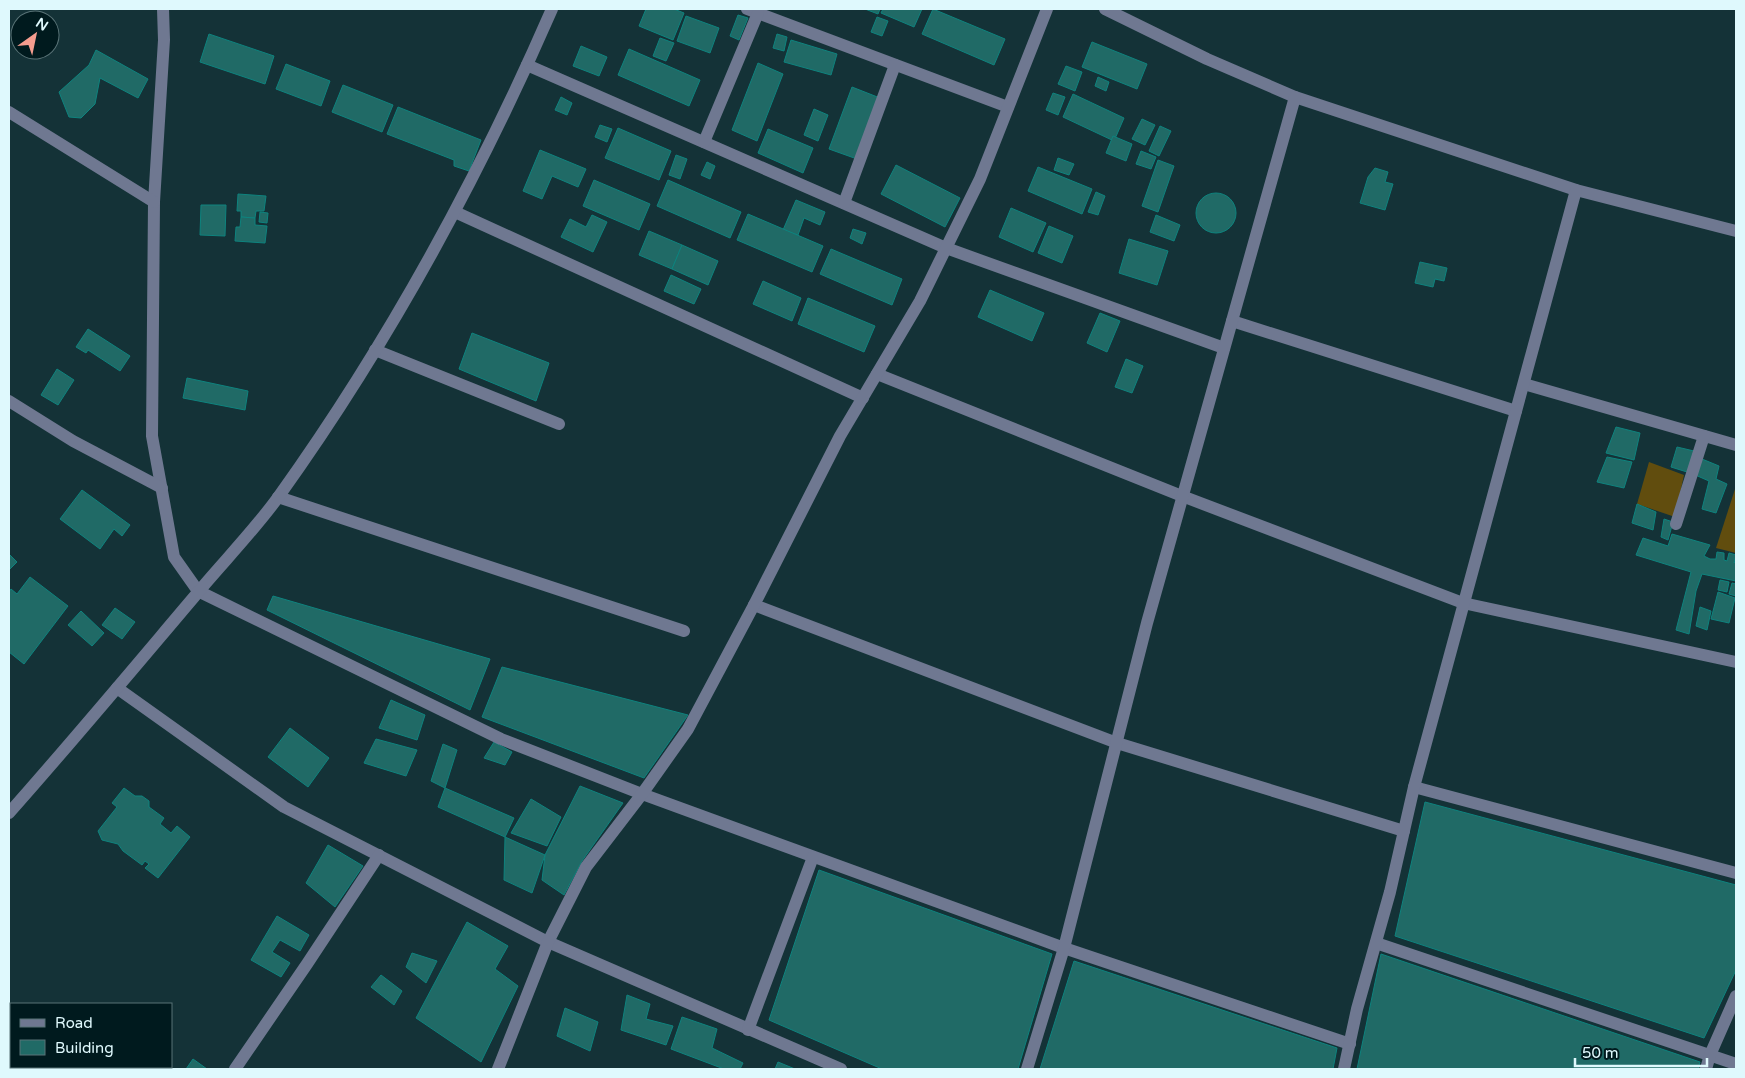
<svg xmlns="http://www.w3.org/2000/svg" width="1745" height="1078" font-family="'Varela Round',sans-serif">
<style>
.green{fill:#614d0e}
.building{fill:#206a66;stroke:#0e837e}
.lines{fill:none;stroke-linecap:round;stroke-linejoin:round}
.minor{stroke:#6f7891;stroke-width:12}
</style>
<rect width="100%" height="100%" fill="#143237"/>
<g class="green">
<polygon points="1649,462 1684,475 1675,517 1637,504"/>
<polygon points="1736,486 1736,553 1716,548"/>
</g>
<g class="building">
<polygon points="646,9 674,9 684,13 673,40 639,26"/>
<polygon points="865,9 880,9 878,14"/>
<polygon points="883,9 922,9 914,27 881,13"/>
<polygon points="933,9 1005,39 994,65 922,34"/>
<polygon points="738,15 748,18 739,40 730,36"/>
<polygon points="686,16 719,28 710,53 677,41"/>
<polygon points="877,17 888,21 882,36 871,32"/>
<polygon points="209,34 274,56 265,84 200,62"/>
<polygon points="777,34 787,37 784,51 773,48"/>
<polygon points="660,38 674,43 666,61 653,56"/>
<polygon points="791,40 837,54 831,75 784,62"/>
<polygon points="1092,42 1147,64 1137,89 1082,67"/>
<polygon points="581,46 607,57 599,76 573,66"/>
<polygon points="629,49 700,80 689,106 618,75"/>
<polygon points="96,50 148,79 138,98 100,78 95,104 81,118 69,117 59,92 89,65"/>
<polygon points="758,63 783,74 757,141 732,130"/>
<polygon points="286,64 330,81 321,106 276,89"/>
<polygon points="1066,66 1082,72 1075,91 1058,84"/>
<polygon points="1098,77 1109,82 1106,91 1095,86"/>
<polygon points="343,85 393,105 382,132 332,112"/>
<polygon points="852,87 880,98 857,159 829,149"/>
<polygon points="1053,93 1065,97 1058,115 1046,110"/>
<polygon points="1073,94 1124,118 1114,141 1063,117"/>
<polygon points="561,97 572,103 567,115 555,110"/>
<polygon points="398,107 481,140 469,171 454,166 454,160 387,134"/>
<polygon points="814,109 828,115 818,141 804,135"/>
<polygon points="1142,119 1155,125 1145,145 1132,139"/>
<polygon points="600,125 612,129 607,142 595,137"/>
<polygon points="1160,126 1171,131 1159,156 1149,151"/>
<polygon points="618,128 671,151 659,180 605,158"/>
<polygon points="768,129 813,148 803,173 758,153"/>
<polygon points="1113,136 1132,144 1126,161 1106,153"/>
<polygon points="540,150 586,169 578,187 552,176 542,199 523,191"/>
<polygon points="1141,151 1156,157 1151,169 1136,164"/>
<polygon points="676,155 687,159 680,179 669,175"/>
<polygon points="1058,158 1074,164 1069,175 1054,170"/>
<polygon points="1158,160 1174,166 1158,212 1142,206"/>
<polygon points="707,162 715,166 710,179 701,175"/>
<polygon points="896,165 960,198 945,227 881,194"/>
<polygon points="1038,167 1092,189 1082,214 1028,191"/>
<polygon points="1375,168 1388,172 1385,182 1393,184 1385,210 1360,203 1368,177"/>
<polygon points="594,180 650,204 639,230 583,206"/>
<polygon points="668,180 741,212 730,238 657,206"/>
<polygon points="1096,192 1105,196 1098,215 1088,212"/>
<circle cx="1216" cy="213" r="20"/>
<polygon points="238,194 266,196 264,211 256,211 255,218 241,217 241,211 237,211"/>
<polygon points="796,200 825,212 820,225 804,218 798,235 783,230"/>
<polygon points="201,205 226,205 225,236 200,235"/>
<polygon points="1011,208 1046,223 1033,252 999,237"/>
<polygon points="260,212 268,213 267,223 259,222"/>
<polygon points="748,214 823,246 812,272 737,240"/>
<polygon points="592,215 607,222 593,252 561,237 570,219 586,227"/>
<polygon points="1156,215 1180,225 1174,241 1150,232"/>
<polygon points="241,217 255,218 255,225 267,226 265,243 235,241 236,227 240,227"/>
<polygon points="1049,226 1073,236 1062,263 1038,253"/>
<polygon points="853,229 866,233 862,244 850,238"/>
<polygon points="649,231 682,245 672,269 639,255"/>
<polygon points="1129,239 1168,251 1157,285 1119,273"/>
<polygon points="682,245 718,261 708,285 672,269"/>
<polygon points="831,249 902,279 892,305 820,274"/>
<polygon points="1420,262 1447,268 1444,281 1435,279 1433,287 1415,283"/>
<polygon points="671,275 701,289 694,304 664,291"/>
<polygon points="763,281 801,298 792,321 753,304"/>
<polygon points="990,290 1044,313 1032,341 978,317"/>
<polygon points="808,298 875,326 864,352 798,324"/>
<polygon points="1100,313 1120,321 1107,352 1087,343"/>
<polygon points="88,329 130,356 120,371 88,350 86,353 76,347"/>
<polygon points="472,333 549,363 536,401 459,369"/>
<polygon points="1126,359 1143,366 1132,393 1115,387"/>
<polygon points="57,369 74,380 58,405 41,395"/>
<polygon points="187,378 248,391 245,410 183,398"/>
<polygon points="1616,427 1640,433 1634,460 1606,453"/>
<polygon points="1677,447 1694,451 1687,472 1671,467"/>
<polygon points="1607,457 1632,462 1624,488 1597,482"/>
<polygon points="1702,459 1719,466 1716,479 1727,484 1716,513 1702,509 1709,481 1693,474"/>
<polygon points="82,490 130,525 122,536 114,529 100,549 60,519"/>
<polygon points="1637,504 1656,512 1653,530 1632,523"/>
<polygon points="1664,519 1673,522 1668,540 1661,537"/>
<polygon points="1672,534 1710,545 1704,556 1710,559 1716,559 1717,552 1724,553 1724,560 1727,561 1729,553 1736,555 1734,563 1736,561 1736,581 1702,574 1696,591 1689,634 1676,630 1691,572 1636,555 1643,538 1668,546"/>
<polygon points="9,554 17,562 9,570"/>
<polygon points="30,577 68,606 24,664 9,652 9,592 11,589 17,594"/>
<polygon points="1720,580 1729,582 1727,592 1718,590"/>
<polygon points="1732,583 1736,584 1736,596 1729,594"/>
<polygon points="1718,592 1735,598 1729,623 1711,619"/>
<polygon points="273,596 490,659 470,710 267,610"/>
<polygon points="1700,607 1711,611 1707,630 1696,626"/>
<polygon points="115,608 135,622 122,639 102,625"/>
<polygon points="81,611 104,633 92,646 68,625"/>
<polygon points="502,667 688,715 644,778 482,717"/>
<polygon points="391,700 425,715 417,740 379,728"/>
<polygon points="290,728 329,758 308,787 268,757"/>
<polygon points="376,739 417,750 406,776 364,763"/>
<polygon points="494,742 512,752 505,765 484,758"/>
<polygon points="443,744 457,750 445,788 431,781"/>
<polygon points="580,786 623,803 582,861 564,895 542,880 545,855"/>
<polygon points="124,788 135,796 142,796 149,801 149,807 164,818 160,824 171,833 177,826 190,837 158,878 145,868 149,864 145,861 142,865 123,851 118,844 102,840 98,831 117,807 112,803"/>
<polygon points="445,788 514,818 505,837 438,807"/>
<polygon points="531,799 561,817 547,846 511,833"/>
<polygon points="1425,802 1736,885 1736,970 1704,1038 1395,936"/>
<polygon points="505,837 545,855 532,893 504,880"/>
<polygon points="328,845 363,866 335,907 306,883"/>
<polygon points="819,870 1052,954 1018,1069 882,1069 769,1020"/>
<polygon points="277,916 309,935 300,951 280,940 272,952 290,963 281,977 251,960"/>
<polygon points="467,922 508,946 495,969 518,986 481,1062 416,1018"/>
<polygon points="412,953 437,961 426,983 406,967"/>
<polygon points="1381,954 1700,1062 1698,1069 1357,1069"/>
<polygon points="1074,961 1337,1048 1333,1069 1040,1069"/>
<polygon points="381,975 402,991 394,1005 371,987"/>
<polygon points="627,995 650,1004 646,1019 673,1026 666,1045 621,1030"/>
<polygon points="565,1008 598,1022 590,1051 557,1036"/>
<polygon points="682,1017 717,1029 712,1048 743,1063 740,1069 724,1069 671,1049"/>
<polygon points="193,1059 207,1069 186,1069"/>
<polygon points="778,1062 795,1069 775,1069"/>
<polygon points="30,1067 74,1067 79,1069 29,1069"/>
</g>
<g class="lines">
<g class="minor">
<polyline points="163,9 164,40 154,202 152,436 174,557 198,591 501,739 642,794 1064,948 1350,1044"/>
<polyline points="747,9 1008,107"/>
<polyline points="1105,9 1207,59 1295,97 1576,190 1736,231"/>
<polyline points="527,65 946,248 1224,348"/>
<polyline points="9,112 154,202"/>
<polyline points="704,142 758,13"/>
<polyline points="844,203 895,65"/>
<polyline points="455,212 863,398"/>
<polyline points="1232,321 1516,411"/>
<polyline points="375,350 559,424"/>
<polyline points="877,374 1182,496 1463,603 1736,662"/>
<polyline points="1524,384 1736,445"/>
<polyline points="9,401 73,441 162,488"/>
<polyline points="278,497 684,631"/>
<polyline points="1676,524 1704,436"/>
<polyline points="754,605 1117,743 1404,831"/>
<polyline points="117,688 284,807 548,942 841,1069"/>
<polyline points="1414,787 1736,873"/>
<path d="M9,813C72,742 133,669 194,597C222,563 254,531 279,496C387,345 478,179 552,9"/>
<polyline points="1376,943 1736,1064"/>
<polyline points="748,1030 813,857"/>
<polyline points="235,1069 307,964 379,855"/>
<polyline points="498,1069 548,942 586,867 642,794 688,729 754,605 840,436 920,301 980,179 1047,9"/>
<polyline points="1027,1069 1064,948 1147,623 1295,97"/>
<polyline points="1344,1069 1357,1009 1390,892 1414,787 1576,190"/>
<polyline points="1706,1069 1710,1055 1736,996"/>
</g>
</g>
<rect width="1745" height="1078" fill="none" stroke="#dff9fd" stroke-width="20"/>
<rect x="10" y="1003" width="162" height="65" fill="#001a1e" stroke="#597377"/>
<rect x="20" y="1019" width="25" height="8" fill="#6f7891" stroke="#597377"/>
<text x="55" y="1028" font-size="15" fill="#dff9fd">Road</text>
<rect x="20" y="1040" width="25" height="15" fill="#206a66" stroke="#597377"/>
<text x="55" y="1053" font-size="15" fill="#dff9fd">Building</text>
<g transform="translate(35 35) rotate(33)"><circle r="24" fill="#001a1e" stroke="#597377"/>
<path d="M0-4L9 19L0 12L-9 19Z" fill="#f59d8f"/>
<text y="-8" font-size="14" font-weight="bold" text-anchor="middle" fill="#dff9fd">N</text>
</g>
<path d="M1575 1058v8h132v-8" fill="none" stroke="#dff9fd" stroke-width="2.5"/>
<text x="1582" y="1058" font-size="15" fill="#dff9fd" stroke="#001a1e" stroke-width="4" paint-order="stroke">50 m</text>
</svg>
